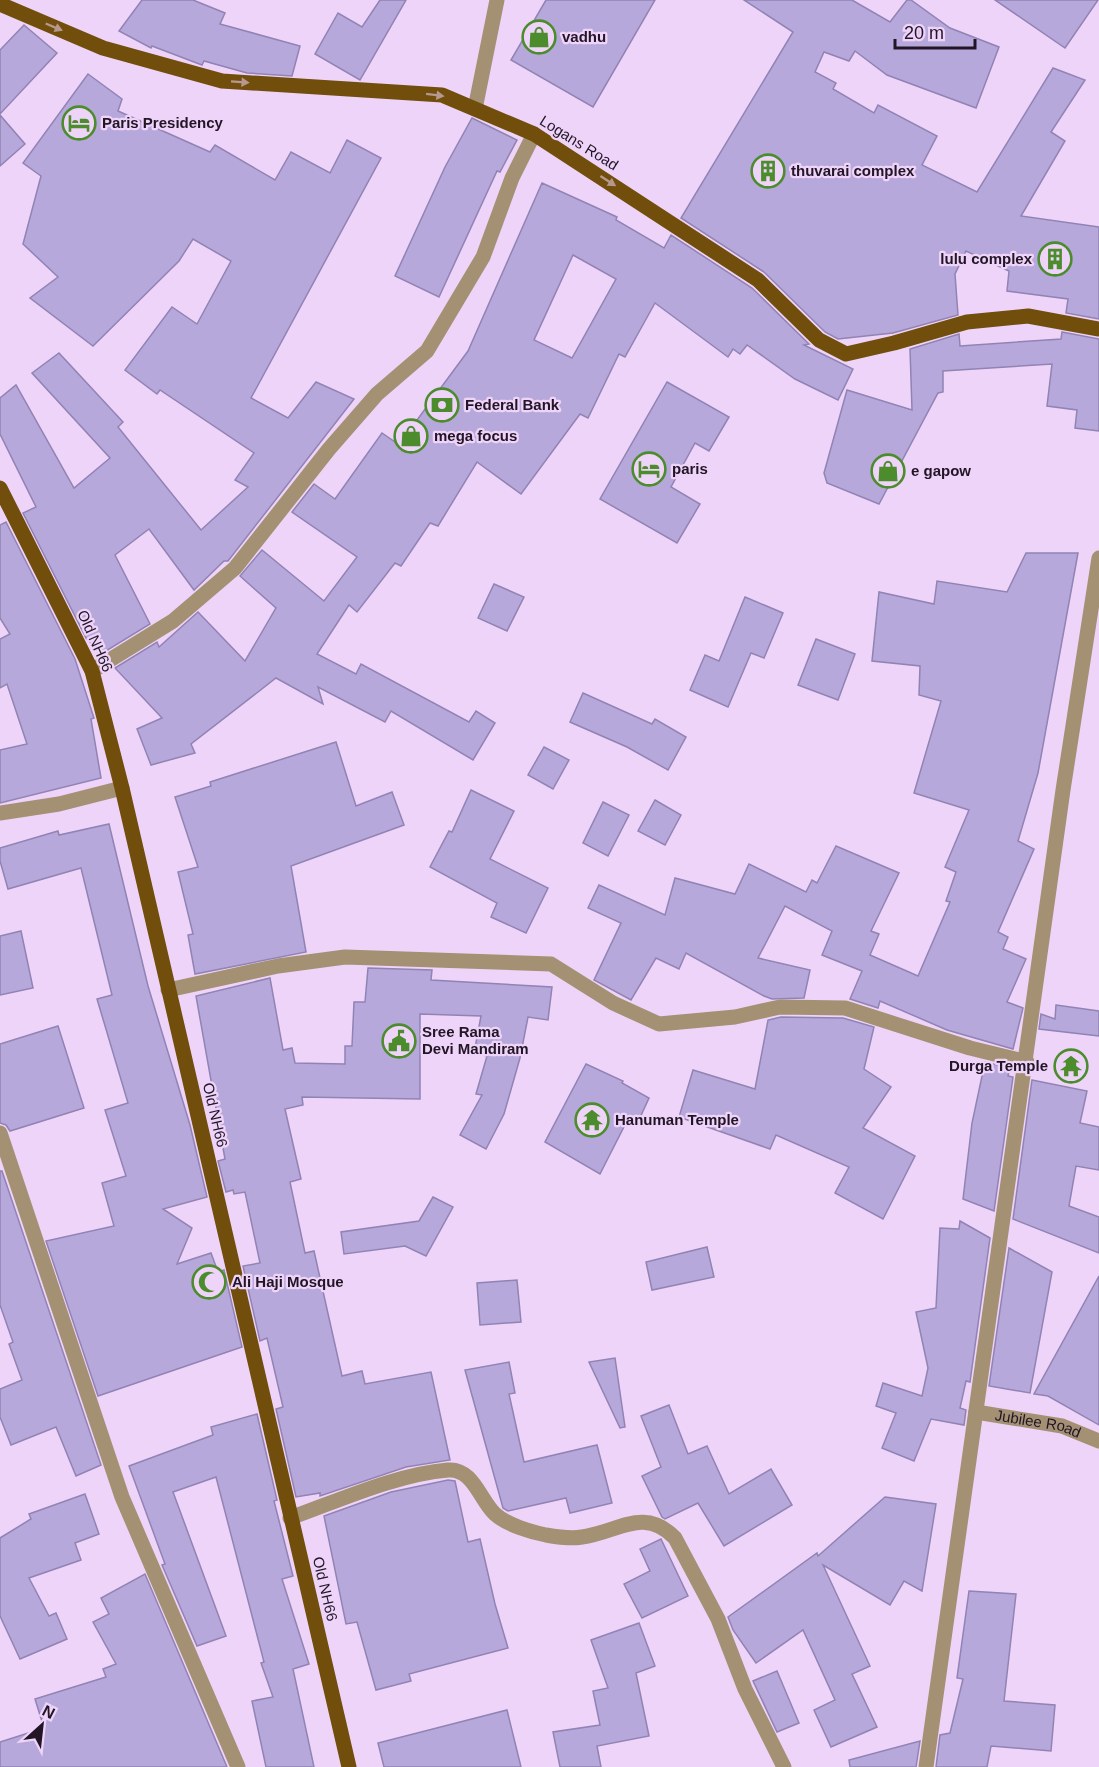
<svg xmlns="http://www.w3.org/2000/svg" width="1099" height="1767" font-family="Arial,sans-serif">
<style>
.building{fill:#b6a8da;stroke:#9183b4;stroke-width:1.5;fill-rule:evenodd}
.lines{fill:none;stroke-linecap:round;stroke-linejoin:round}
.minor{stroke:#a49073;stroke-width:15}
.tertiary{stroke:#a49073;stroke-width:15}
.primary{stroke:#714e0b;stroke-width:15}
.oneway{fill:#b6988e}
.labels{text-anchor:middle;stroke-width:4.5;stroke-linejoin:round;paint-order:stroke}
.poi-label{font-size:15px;font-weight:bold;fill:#211526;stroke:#efd4f9;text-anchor:start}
.street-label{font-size:15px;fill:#211526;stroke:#efd4f9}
</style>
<rect width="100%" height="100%" fill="#efd4f9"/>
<g class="building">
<polygon points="142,0 193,0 225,13 220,24 300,46 292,76 247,73 204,61 202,65 152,46 151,48 119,31"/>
<polygon points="380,0 406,0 360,80 315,54 338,13 362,27"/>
<polygon points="546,0 655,0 593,107 511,60"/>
<polygon points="744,0 852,0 890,22 907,0 911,0 950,28 999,47 976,108 887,75 855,51 849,61 824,52 815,72 836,83 833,89 874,113 878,105 937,136 922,165 977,192 1053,68 1085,80 1051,132 1065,141 1021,216 1099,227 1099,319 1066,313 1068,299 1007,291 1009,271 966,251 955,274 958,315 893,333 838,339 825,332 764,272 681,218 793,32"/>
<polygon points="995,0 1098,0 1065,48"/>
<polygon points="24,25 57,53 0,114 0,50"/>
<polygon points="88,74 122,99 118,111 210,152 215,145 275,180 291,152 330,173 347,140 381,158 251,398 288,418 316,382 354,399 228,561 224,561 194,590 149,529 115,555 150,624 101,654 86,638 23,513 36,507 0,434 0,398 16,385 74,488 110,458 32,373 59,353 123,422 118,427 201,530 248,487 235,480 254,453 160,390 157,394 125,370 172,307 197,324 231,261 193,239 179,261 93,346 30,298 58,277 23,244 41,176 23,163"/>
<polygon points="0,115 25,144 0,166"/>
<polygon points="472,118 517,140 500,172 497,171 439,297 395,276 445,167"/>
<path d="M542,183L617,217L616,220L664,248L671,235L752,288L809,344L804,345L853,369L838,400L795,379L747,345L740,354L733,349L728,357L655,303L625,357L619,354L588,418L580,414L521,494L477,462L438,526L430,523L401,566L395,563L357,612L349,605L317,654L356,674L361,664L469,722L476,711L495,723L473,760L391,711L385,722L318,687L323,704L276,678L191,744L195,753L151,765L137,729L162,718L115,668L157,642L159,647L198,612L245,661L276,608L240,576L262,550L324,601L357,557L292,512L314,484L335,499L382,433L398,444L403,439L468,351ZM573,255L616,279L572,358L534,340Z"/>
<polygon points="1062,332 1099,339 1099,431 1075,428 1077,410 1047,406 1052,364 943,371 943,392 938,393 879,504 827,483 824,473 847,390 912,410 910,349 959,334 960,346 1061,339"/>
<polygon points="667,382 729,417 709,451 695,443 671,487 700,504 677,543 600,499"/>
<polygon points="6,522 75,659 94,718 91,719 101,778 0,803 0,750 27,744 7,684 0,688 0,639 10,634 0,618 0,525"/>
<polygon points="1026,553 1078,553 1038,773 1018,841 1034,849 998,932 1008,937 1003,949 1026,959 1007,1002 1023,1008 1013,1049 947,1030 880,1001 878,1008 850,999 862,971 822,955 832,931 785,906 758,958 810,970 804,998 772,999 764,996 686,953 679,969 656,958 631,1000 594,980 621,923 588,908 599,885 665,915 675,878 735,894 749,864 806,892 812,880 817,883 836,846 899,873 871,931 879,934 870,955 918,976 950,902 946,901 956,872 945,867 969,810 914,793 941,701 919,695 920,666 872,661 879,592 934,604 937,581 1007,592"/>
<polygon points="494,584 524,597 507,631 478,618"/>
<polygon points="745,597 783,613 764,658 751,653 728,707 690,690 705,655 719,661"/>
<polygon points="816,639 855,654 838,700 798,685"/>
<polygon points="583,693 652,724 655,719 686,737 668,770 627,747 570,722"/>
<polygon points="336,742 356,806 392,792 404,825 291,866 306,952 195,974 188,935 193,934 178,872 198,867 175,797 211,786 210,782"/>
<polygon points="544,747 569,760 553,789 528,775"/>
<polygon points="471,790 514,811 490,859 548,888 526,933 491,917 497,903 430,867 449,831 452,832"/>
<polygon points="655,800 681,815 665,845 638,831"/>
<polygon points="603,802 629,815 608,856 583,843"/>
<polygon points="109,824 148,986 190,1125 207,1197 163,1209 192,1228 177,1264 211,1253 218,1272 224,1270 242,1347 98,1396 46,1241 114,1226 102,1183 126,1176 105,1110 128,1103 97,999 112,995 81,868 8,889 0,861 0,848 58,831 59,835"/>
<polygon points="21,931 33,988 0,995 0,936"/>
<polygon points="368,968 432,970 431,980 552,987 548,1020 528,1017 520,1058 504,1114 486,1149 460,1135 482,1095 476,1094 487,1056 474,1053 481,1016 420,1014 420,1099 302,1097 303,1105 285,1109 301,1179 290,1182 305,1253 314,1251 342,1376 362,1371 365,1384 431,1372 450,1460 406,1467 320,1496 320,1493 296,1497 276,1409 283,1407 267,1338 260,1341 243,1266 260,1263 245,1192 234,1194 233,1190 226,1192 218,1161 225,1159 196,996 270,978 283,1050 292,1048 295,1063 345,1064 345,1046 352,1046 354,1002 365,1002"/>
<polygon points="1056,1005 1099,1011 1099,1036 1039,1029 1041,1014 1055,1019"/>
<polygon points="781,1017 843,1018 874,1027 864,1069 891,1087 863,1128 915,1156 883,1219 835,1193 849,1167 776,1135 770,1149 679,1117 693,1070 755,1089 768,1020"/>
<polygon points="58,1026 84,1108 10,1131 6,1125 0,1123 0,1044"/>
<polygon points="985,1062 1010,1068 1008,1076 1013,1077 994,1211 963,1199 972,1123"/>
<polygon points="586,1064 623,1081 622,1083 649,1098 638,1122 628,1119 600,1174 545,1142"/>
<polygon points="1032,1080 1087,1091 1080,1123 1099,1127 1099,1170 1076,1166 1069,1206 1099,1217 1099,1253 1013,1219"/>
<polygon points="0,1171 2,1171 101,1465 76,1476 56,1427 11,1445 0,1417 0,1389 22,1380 9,1344 13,1342 0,1305"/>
<polygon points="433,1197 453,1207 426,1256 405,1246 344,1254 341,1232 419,1221"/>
<polygon points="960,1221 990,1238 970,1382 966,1381 960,1408 966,1410 964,1425 931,1419 914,1461 882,1448 896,1413 876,1406 883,1383 922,1396 928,1368 916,1312 936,1308 940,1228 959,1229"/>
<polygon points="707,1247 714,1277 652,1290 646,1262"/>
<polygon points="1009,1248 1052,1272 1030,1393 989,1386"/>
<polygon points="1099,1276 1099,1425 1048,1396 1034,1394"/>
<polygon points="517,1280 521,1322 480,1325 477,1283"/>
<polygon points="615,1358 625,1427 620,1428 589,1362"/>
<polygon points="509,1362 515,1393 509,1394 524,1462 597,1445 612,1503 570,1513 566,1498 508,1511 503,1508 465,1370"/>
<polygon points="669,1405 688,1454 707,1446 729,1494 771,1469 792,1505 724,1546 698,1503 665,1519 662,1517 642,1476 661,1467 641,1416"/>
<polygon points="257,1414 277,1500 274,1501 293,1576 282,1579 309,1664 293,1669 314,1767 266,1767 252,1701 273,1697 261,1663 264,1662 216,1477 173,1492 226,1636 197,1646 162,1565 165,1564 129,1466 213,1435 211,1427"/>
<polygon points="448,1480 455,1481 468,1542 480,1539 495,1604 508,1648 409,1674 411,1681 376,1690 357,1622 346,1624 324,1516 391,1492"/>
<polygon points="85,1494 99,1534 75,1543 81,1560 29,1578 49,1616 56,1613 67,1639 20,1659 0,1616 0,1538 31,1519 29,1514"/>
<polygon points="885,1497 936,1504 922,1591 904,1581 890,1605 823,1565 870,1666 852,1674 877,1727 831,1747 814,1710 835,1700 803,1630 756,1663 733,1630 728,1617 817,1553 818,1556"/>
<polygon points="661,1539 688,1596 642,1618 624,1584 650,1571 640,1549"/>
<polygon points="145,1574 227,1767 0,1767 0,1742 44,1728 35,1699 106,1677 103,1669 116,1664 93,1622 109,1614 101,1598"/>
<polygon points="969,1591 1016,1594 1004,1701 1055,1705 1051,1751 991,1746 987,1767 936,1767 940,1735 950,1733 963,1679 957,1678"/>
<polygon points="639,1623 655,1666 636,1673 649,1736 597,1746 601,1767 560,1767 553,1732 600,1725 593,1691 608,1688 591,1640"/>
<polygon points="777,1671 799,1723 777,1732 753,1681"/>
<polygon points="507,1710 521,1767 384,1767 378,1743"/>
<polygon points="920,1741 916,1767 850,1767 849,1760"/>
</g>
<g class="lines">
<g class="minor">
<polyline points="475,109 497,0"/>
<polyline points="92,671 173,621 235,568 329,449 377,394 427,351 483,257 512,178 534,134"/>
<polyline points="0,813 59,804 122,788"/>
<polyline points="168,990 278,966 345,957 551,964 613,1003 659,1024 735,1017 780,1007 845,1008 970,1048 1027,1062"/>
<polyline points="0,1133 122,1497 238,1767"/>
<path d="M290,1518C338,1501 397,1474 448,1470C473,1468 480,1500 495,1514C507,1525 531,1532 546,1535C558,1537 570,1539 582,1537C618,1532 644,1506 675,1538L718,1619L745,1689L784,1767"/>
</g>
<g class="tertiary">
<path id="s1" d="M976,1412L1062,1426L1099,1441"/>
<polyline points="926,1767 1063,790 1099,558"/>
</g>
<g class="primary">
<polyline points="0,4 103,48 222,81 442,95 534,134 758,280 819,340 846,354 894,343 967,322 1028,316 1099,329"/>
<polyline points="0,488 92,671 122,788 349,1767"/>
</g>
</g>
<defs><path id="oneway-solid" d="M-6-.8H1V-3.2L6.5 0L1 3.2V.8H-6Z" transform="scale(1.5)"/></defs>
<g class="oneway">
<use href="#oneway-solid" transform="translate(54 27) rotate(23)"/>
<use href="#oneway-solid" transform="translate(240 82) rotate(4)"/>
<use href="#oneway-solid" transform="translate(435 95) rotate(7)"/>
<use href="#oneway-solid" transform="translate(608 181) rotate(33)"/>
</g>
<defs>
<g id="shop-ring" transform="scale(1.725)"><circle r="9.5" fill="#efd4f9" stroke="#4c8c2d" stroke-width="1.5"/><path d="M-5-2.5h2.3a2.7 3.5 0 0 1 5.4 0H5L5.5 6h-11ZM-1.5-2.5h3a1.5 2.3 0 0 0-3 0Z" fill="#4c8c2d"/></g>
<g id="hotel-ring" transform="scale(1.725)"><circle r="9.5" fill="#efd4f9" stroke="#4c8c2d" stroke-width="1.5"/><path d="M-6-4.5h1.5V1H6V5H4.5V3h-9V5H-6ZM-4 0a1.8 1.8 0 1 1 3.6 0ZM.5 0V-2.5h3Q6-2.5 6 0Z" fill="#4c8c2d"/></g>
<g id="building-ring" transform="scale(1.725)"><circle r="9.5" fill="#efd4f9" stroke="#4c8c2d" stroke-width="1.5"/><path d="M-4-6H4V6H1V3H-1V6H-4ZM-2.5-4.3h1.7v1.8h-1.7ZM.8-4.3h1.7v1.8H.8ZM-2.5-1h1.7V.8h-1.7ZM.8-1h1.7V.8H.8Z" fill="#4c8c2d"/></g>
<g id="bank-ring" transform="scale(1.725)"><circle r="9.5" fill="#efd4f9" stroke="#4c8c2d" stroke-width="1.5"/><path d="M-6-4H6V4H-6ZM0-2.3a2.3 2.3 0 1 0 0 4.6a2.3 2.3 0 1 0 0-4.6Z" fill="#4c8c2d"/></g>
<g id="civic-ring" transform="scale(1.725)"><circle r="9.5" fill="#efd4f9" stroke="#4c8c2d" stroke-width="1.5"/><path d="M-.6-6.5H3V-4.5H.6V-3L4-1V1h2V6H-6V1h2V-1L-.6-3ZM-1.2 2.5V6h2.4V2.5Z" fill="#4c8c2d"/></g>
<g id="temple-ring" transform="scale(1.725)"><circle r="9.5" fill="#efd4f9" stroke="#4c8c2d" stroke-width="1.5"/><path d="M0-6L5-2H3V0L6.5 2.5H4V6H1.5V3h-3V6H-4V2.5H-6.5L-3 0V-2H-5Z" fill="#4c8c2d"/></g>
<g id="mosque-ring" transform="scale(1.725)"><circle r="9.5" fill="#efd4f9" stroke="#4c8c2d" stroke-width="1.5"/><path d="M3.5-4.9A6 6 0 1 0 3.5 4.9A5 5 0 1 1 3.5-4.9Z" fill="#4c8c2d"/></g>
</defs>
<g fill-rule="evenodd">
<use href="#shop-ring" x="539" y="37"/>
<use href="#hotel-ring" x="79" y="123"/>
<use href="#building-ring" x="768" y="171"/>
<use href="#building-ring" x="1055" y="259"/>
<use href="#bank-ring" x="442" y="405"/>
<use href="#shop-ring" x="411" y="436"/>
<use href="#hotel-ring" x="649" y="469"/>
<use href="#shop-ring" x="888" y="471"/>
<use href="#civic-ring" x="399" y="1041"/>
<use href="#temple-ring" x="1071" y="1066"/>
<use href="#temple-ring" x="592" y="1120"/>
<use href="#mosque-ring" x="209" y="1282"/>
</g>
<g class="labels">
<g class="poi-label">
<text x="562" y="42">vadhu</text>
<text x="102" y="128">Paris Presidency</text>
<text x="791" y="176">thuvarai complex</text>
<text x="1032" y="264" text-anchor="end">lulu complex</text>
<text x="465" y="410">Federal Bank</text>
<text x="434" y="441">mega focus</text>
<text x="672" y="474">paris</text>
<text x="911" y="476">e gapow</text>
<text x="422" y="1037">Sree Rama<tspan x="422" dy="17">Devi Mandiram</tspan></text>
<text x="1048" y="1071" text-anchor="end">Durga Temple</text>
<text x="615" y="1125">Hanuman Temple</text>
<text x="232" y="1287">Ali Haji Mosque</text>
</g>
<g class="street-label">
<text transform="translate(579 143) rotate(32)" y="5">Logans Road</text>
<text transform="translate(95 641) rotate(66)" y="5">Old NH66</text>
<text transform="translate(215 1115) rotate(77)" y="5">Old NH66</text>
<text dy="5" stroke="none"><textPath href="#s1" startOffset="63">Jubilee Road</textPath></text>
<text transform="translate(325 1589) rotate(77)" y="5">Old NH66</text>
</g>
</g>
<g transform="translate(42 1725) rotate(27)" stroke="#efd4f9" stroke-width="4.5" paint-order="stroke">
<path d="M0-4.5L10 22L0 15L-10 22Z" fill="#211526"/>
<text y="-9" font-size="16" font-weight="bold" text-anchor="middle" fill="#211526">N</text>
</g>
<path d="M895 39v9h80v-9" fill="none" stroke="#211526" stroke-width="3"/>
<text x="904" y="39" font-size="18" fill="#211526" stroke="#efd4f9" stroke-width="4.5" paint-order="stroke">20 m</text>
</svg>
